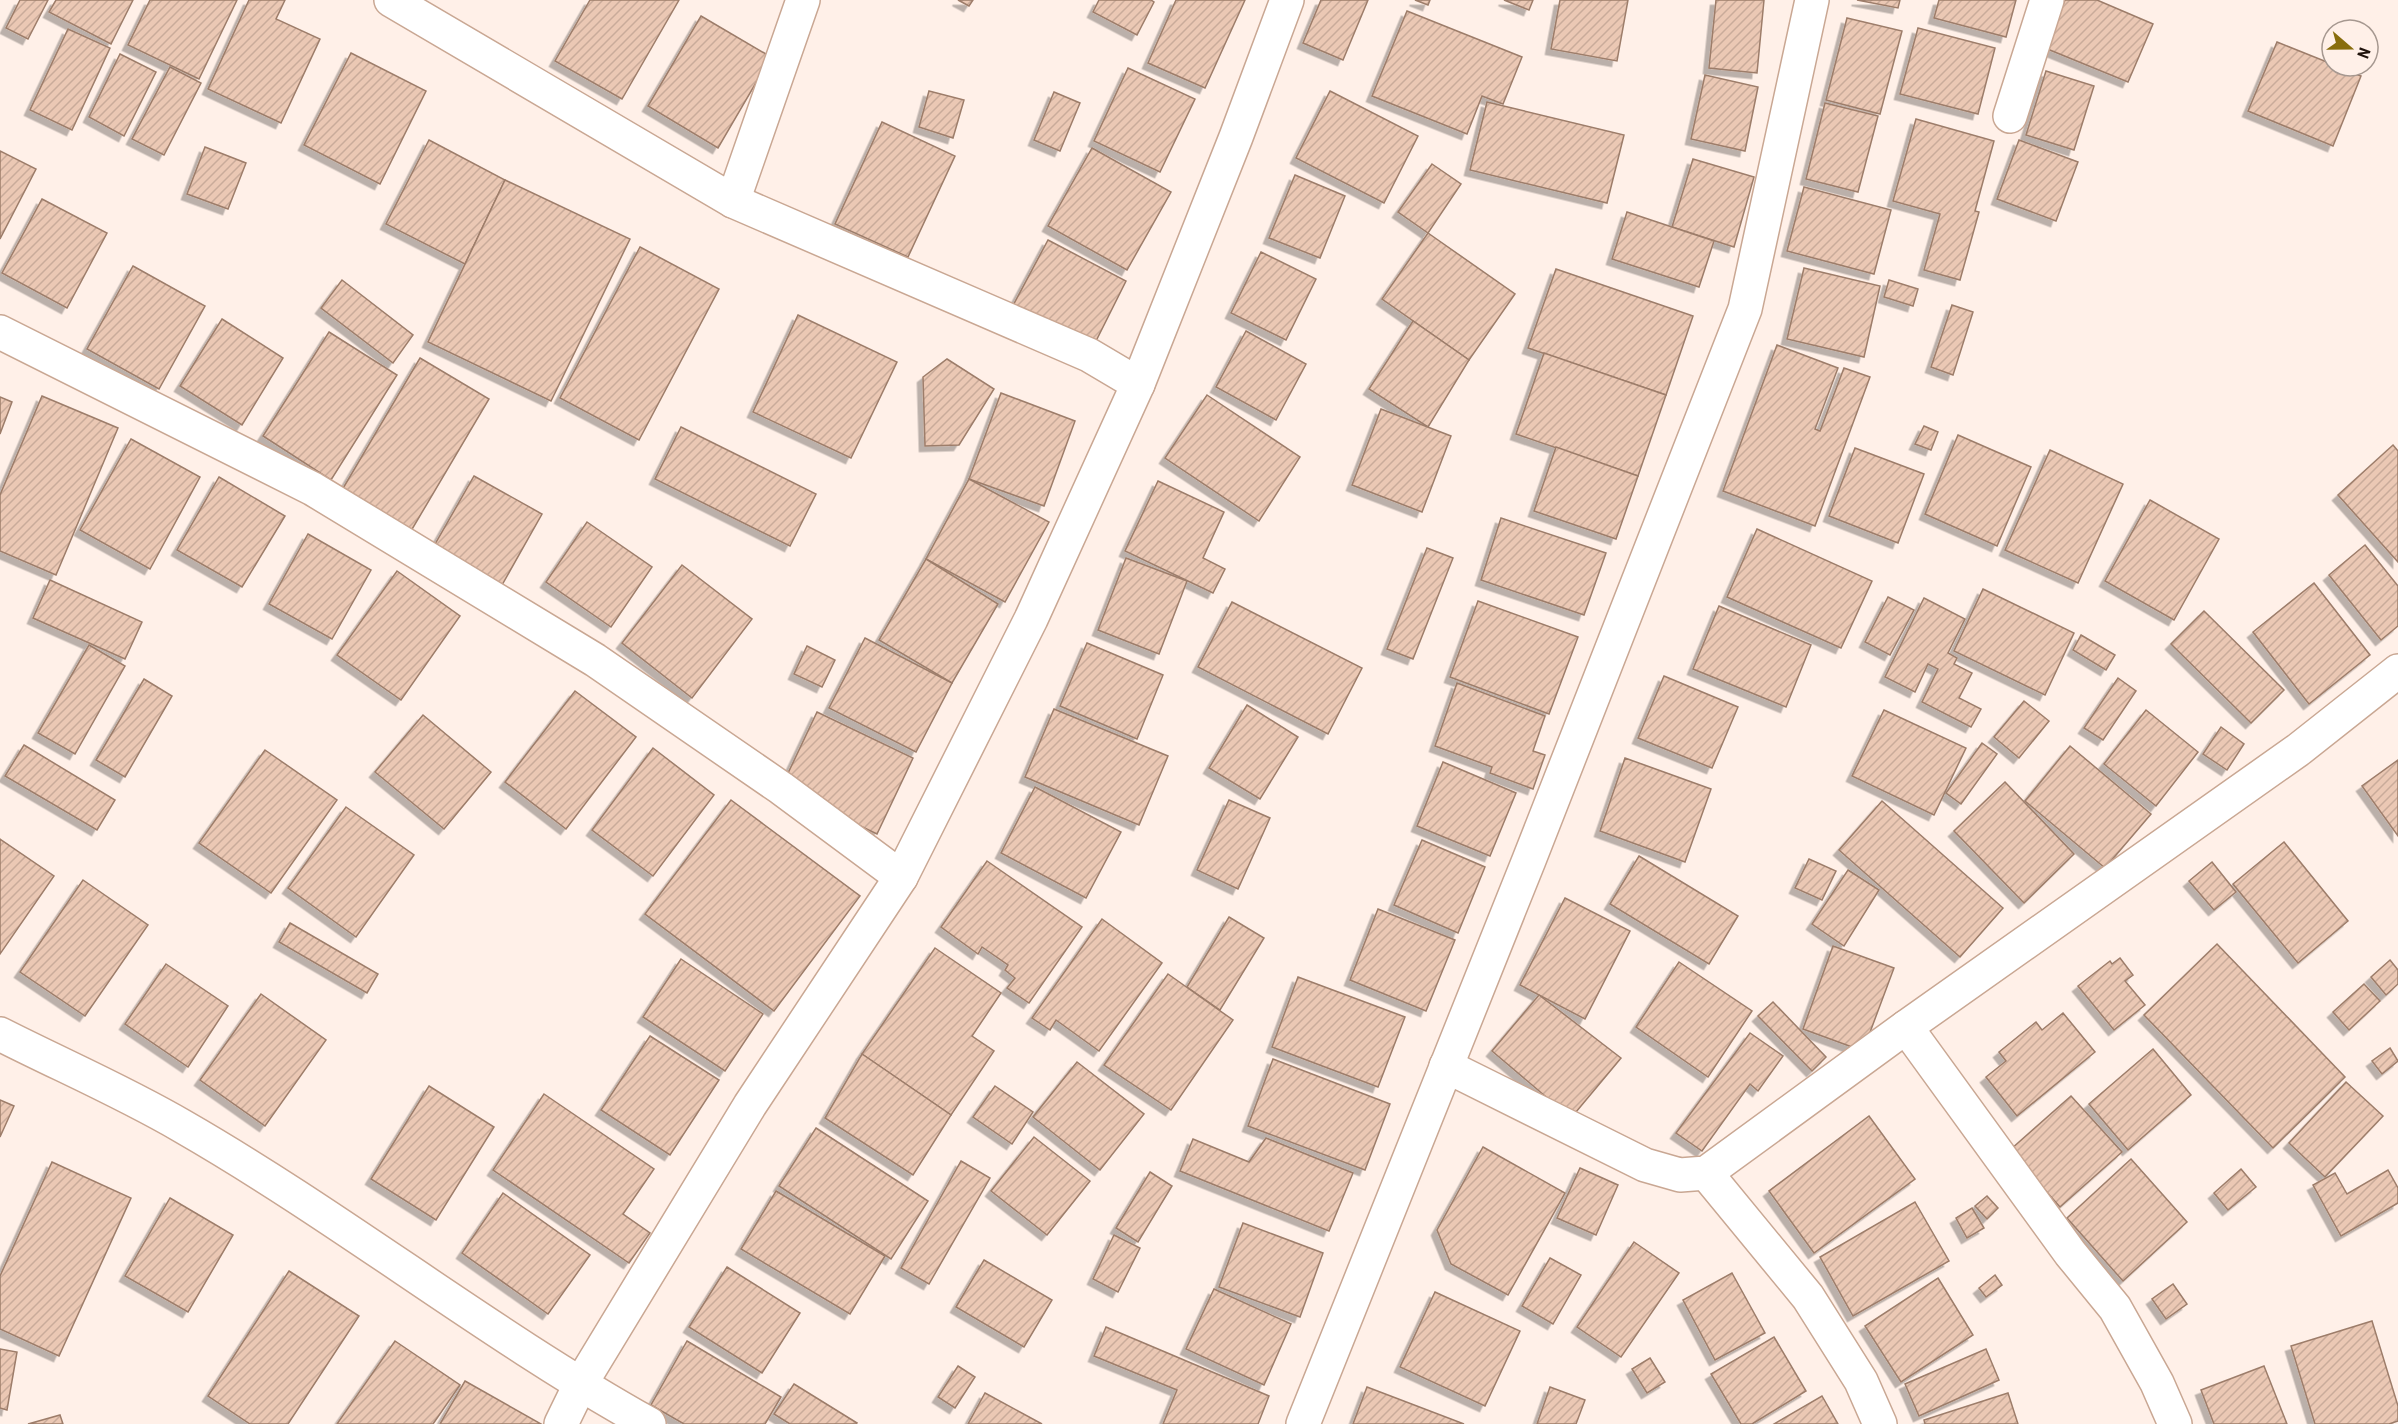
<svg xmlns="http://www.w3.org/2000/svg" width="2398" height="1424" font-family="'Roboto Condensed',sans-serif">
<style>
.building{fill:url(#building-hatch);stroke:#9d7d6a;stroke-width:1.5;filter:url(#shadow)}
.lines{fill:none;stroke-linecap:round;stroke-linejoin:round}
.minor-casing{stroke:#c9a793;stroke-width:36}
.tertiary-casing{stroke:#c9a793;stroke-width:36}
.minor{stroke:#fff;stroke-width:33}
.tertiary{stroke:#fff;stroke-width:33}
</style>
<defs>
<pattern id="building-hatch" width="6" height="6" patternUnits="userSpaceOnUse" patternTransform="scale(1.5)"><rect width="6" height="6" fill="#ebc8b4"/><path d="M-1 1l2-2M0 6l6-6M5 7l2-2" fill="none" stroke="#c9ab9a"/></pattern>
<filter id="shadow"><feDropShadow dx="-5.5" dy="5.5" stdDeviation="0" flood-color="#0004"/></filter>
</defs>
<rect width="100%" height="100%" fill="#fff0e8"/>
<g class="building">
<polygon points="20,0 48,0 28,39 6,28"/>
<polygon points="56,0 133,0 111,44 49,12"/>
<polygon points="150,0 237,0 199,79 128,45"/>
<polygon points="249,0 285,0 276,19 320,39 281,123 208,89"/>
<polygon points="590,0 679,0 622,99 555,61"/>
<polygon points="958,0 973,0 969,6"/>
<polygon points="1099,0 1151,0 1154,2 1137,35 1093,12"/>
<polygon points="1176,0 1245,0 1205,88 1148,63"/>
<polygon points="1321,0 1368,0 1343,60 1303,43"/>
<polygon points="1415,0 1430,0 1428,5"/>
<polygon points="1504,0 1533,0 1529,10"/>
<polygon points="1560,0 1628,0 1617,61 1551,49"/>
<polygon points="1716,0 1764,0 1757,73 1709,68"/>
<polygon points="1857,0 1900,0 1898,8"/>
<polygon points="1939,0 2016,0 2006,37 1934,18"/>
<polygon points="2065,0 2097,0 2153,24 2128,82 2045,48"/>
<polygon points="1407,11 1522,57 1503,104 1482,96 1467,134 1372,96"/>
<polygon points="701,16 771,57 718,148 648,106"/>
<polygon points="1847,18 1902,31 1880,114 1826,100"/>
<polygon points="1918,28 1995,48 1978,114 1900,94"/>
<polygon points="68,29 110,48 72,130 30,110"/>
<polygon points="2277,42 2332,64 2332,66 2361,76 2333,146 2248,111"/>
<polygon points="351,53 426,91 380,184 304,145"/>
<polygon points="120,54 156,72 124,136 89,117"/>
<polygon points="170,67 201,83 164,155 132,139"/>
<polygon points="1128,68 1195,99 1160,172 1094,141"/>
<polygon points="2046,71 2094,86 2074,150 2026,135"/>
<polygon points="1705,75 1758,87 1745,151 1691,139"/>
<polygon points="929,91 964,100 953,138 919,127"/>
<polygon points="1330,91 1418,136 1384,203 1296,158"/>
<polygon points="1054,92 1080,103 1060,151 1034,140"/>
<polygon points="1487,102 1624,135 1607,203 1470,170"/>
<polygon points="1825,103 1878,116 1858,192 1806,179"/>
<polygon points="1916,119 1994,141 1975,211 1979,212 1960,280 1924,270 1940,214 1893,201"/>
<polygon points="882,122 955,156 908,257 835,224"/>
<polygon points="429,140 505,180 465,264 386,224"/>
<polygon points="2019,140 2078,162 2056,221 1997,199"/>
<polygon points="205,147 246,163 228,209 187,194"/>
<polygon points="1092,148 1171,192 1127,270 1048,226"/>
<polygon points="0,151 36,169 0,239"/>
<polygon points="1693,159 1754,177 1734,247 1672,227"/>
<polygon points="1432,164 1461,184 1428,233 1398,212"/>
<polygon points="1295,175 1345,196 1320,258 1269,238"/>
<polygon points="505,180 630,239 551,401 428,342"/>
<polygon points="1804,187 1891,210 1874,274 1787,251"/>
<polygon points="42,199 107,233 67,308 2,273"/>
<polygon points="1627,212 1714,241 1699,287 1612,259"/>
<polygon points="1428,233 1515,294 1469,360 1382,299"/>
<polygon points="1048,240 1126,281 1089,355 1009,313"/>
<polygon points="640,247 719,289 639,440 560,398"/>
<polygon points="1261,252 1316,279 1286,340 1231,313"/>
<polygon points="133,266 205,306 159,389 87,349"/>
<polygon points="1804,268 1880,286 1864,357 1787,339"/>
<polygon points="1556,269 1693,316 1666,395 1528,348"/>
<polygon points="342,280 413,335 393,363 321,308"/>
<polygon points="1889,280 1918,289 1913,306 1884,297"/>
<polygon points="1952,305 1973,312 1953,375 1931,367"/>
<polygon points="798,315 897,362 851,458 753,412"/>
<polygon points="222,319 283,358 242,425 180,386"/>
<polygon points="1413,321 1469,360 1428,427 1369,389"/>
<polygon points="1246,331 1306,364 1276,420 1216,387"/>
<polygon points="329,332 397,375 331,480 263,436"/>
<polygon points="1777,345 1838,368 1815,429 1820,431 1844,368 1870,377 1815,526 1723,491"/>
<polygon points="1544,353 1666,395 1638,476 1516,434"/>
<polygon points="420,358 489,399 411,531 342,490"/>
<polygon points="947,359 994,389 959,445 925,446 923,377"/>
<polygon points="1001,393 1075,421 1044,506 969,479"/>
<polygon points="1207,395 1300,457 1259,521 1165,458"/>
<polygon points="42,396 118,428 56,575 0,551 0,495"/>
<polygon points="0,397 12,402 0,434"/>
<polygon points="1381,409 1451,436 1422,512 1352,485"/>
<polygon points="1924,426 1938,432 1931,450 1915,444"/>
<polygon points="681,427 816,494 790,546 655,479"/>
<polygon points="1958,435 2031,467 1997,546 1925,514"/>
<polygon points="131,439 200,477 150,569 80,530"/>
<polygon points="2393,445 2398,451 2398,562 2338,495"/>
<polygon points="1556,447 1638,476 1616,539 1534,511"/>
<polygon points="1855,448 1924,474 1898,543 1829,516"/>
<polygon points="2050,450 2123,484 2078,583 2005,550"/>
<polygon points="474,476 542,514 502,585 434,546"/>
<polygon points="219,477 285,516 242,587 177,550"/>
<polygon points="969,479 1049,522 1005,602 926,559"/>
<polygon points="1158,481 1224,512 1203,558 1225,569 1213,593 1125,551"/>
<polygon points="2150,500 2219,539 2174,620 2105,581"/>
<polygon points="1501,518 1606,553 1584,615 1481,580"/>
<polygon points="587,522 652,567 611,627 546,582"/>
<polygon points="1757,529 1872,581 1841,648 1727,597"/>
<polygon points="308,534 371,570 332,639 269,604"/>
<polygon points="2365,545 2398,586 2398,626 2381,640 2329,575"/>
<polygon points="1427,548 1453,558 1413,659 1387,649"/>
<polygon points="1126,558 1187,581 1159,654 1098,630"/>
<polygon points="926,559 998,604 952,683 879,640"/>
<polygon points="682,565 752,619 692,698 622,643"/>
<polygon points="397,571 460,616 401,700 337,655"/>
<polygon points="50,580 142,622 125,659 33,618"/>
<polygon points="2314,583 2370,655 2309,704 2253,632"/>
<polygon points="1983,589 2074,633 2045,695 1954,651"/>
<polygon points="1888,597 1914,610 1890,655 1865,642"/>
<polygon points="1924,598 1965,619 1948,653 1957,658 1954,664 1972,673 1959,698 1981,709 1971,727 1922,702 1938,669 1928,664 1915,692 1885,677"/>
<polygon points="1478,601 1578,637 1549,714 1450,677"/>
<polygon points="1232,602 1362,668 1328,734 1198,667"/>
<polygon points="1719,606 1811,645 1786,707 1693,669"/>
<polygon points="2204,611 2284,690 2251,723 2171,644"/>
<polygon points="2081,635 2115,655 2106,670 2073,650"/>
<polygon points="865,638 952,683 916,752 829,708"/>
<polygon points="1087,643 1163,675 1137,739 1060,706"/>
<polygon points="89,645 125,666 75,754 38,733"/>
<polygon points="807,646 835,660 822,687 794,674"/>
<polygon points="1664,676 1738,707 1712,768 1638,738"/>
<polygon points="2118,678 2136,691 2103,740 2084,728"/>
<polygon points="144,679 172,696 125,777 96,760"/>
<polygon points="1457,683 1545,716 1533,751 1545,755 1533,789 1490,773 1492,767 1435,746"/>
<polygon points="575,691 636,737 566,829 505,782"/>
<polygon points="2024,701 2049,721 2019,758 1994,737"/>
<polygon points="1247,705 1298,737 1260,799 1209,768"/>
<polygon points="1054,709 1168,756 1139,825 1025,777"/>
<polygon points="1884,710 1966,748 1934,815 1852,776"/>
<polygon points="2146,710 2198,752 2156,806 2104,764"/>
<polygon points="817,712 913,758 877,834 781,788"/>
<polygon points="423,715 491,772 444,829 375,772"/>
<polygon points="2221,727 2244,744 2227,770 2203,754"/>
<polygon points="1982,743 1997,754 1961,804 1946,793"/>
<polygon points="24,745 115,800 97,830 5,776"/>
<polygon points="2070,746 2151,814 2105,868 2025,801"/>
<polygon points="653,748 714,795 653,876 592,830"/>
<polygon points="265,750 337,800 271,893 199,843"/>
<polygon points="1625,758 1711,789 1685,862 1600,831"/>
<polygon points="2398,760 2398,836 2362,786"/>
<polygon points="1443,762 1516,793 1490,856 1417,826"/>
<polygon points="2005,782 2074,854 2024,903 1954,831"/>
<polygon points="1035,787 1121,832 1086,898 1001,853"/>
<polygon points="731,800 860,896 774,1011 645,914"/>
<polygon points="1229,800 1270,818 1238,889 1197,870"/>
<polygon points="1882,801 2003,908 1960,957 1839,850"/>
<polygon points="346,807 414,855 356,937 288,888"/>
<polygon points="0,839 54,876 0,954"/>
<polygon points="1422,840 1485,867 1458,933 1394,905"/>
<polygon points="2284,842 2348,921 2298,963 2233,884"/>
<polygon points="1639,856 1738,916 1709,964 1610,904"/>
<polygon points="1809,859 1836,871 1822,900 1795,888"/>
<polygon points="987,861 1082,927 1029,1003 1007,988 1015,978 1005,970 1008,965 982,947 978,954 941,927"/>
<polygon points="2212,862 2236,892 2214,910 2189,881"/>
<polygon points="1848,870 1879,890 1844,946 1812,924"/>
<polygon points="83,880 148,925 85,1016 20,972"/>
<polygon points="1565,898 1630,931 1585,1019 1520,985"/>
<polygon points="1378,909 1455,940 1426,1011 1350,980"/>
<polygon points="1229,917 1264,938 1220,1010 1187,987"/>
<polygon points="1102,919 1162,963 1099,1051 1056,1020 1050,1030 1032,1018"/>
<polygon points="290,923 378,974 367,993 279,942"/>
<polygon points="2217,944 2345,1077 2273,1148 2144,1015"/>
<polygon points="1833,946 1894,968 1863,1051 1803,1029"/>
<polygon points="935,948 1001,993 972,1036 994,1051 951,1115 862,1054"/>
<polygon points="2120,958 2133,975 2125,981 2145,1005 2114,1030 2078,986 2110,961 2112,964"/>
<polygon points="681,959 763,1014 725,1071 643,1017"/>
<polygon points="2390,960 2398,970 2398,984 2386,995 2371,977"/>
<polygon points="1679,962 1752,1011 1708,1077 1636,1027"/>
<polygon points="166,964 228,1006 188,1067 125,1024"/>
<polygon points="1168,974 1233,1020 1171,1110 1104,1065"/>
<polygon points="1298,977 1405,1017 1378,1087 1272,1047"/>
<polygon points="2364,984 2380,1001 2349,1030 2333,1012"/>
<polygon points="261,994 326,1040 265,1126 200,1080"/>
<polygon points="1539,995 1621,1058 1571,1118 1492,1051"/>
<polygon points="1773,1002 1826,1057 1812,1071 1758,1016"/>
<polygon points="2063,1013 2095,1052 2017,1116 1986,1077 2006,1061 1999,1052 2036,1022 2042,1030"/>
<polygon points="1750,1033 1783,1056 1758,1091 1750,1084 1702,1151 1676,1133"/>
<polygon points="650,1036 719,1080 670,1155 601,1110"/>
<polygon points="2390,1048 2398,1061 2382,1074 2372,1061"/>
<polygon points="2153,1049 2191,1095 2128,1150 2089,1104"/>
<polygon points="862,1054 951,1115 913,1175 825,1118"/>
<polygon points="1273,1059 1390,1104 1365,1170 1248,1126"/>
<polygon points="1077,1062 1144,1114 1100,1170 1033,1117"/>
<polygon points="2346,1082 2383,1116 2325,1177 2289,1143"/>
<polygon points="429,1086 494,1127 436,1220 371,1179"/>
<polygon points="995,1086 1033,1112 1012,1144 973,1117"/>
<polygon points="544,1094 654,1169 623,1214 650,1233 629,1263 493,1170"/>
<polygon points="2071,1096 2122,1152 2060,1207 2010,1150"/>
<polygon points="0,1100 14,1106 0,1137"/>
<polygon points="1869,1116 1915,1179 1814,1253 1769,1191"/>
<polygon points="816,1128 928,1201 891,1259 779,1186"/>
<polygon points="1034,1137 1090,1181 1047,1235 991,1191"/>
<polygon points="1266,1138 1353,1173 1329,1231 1180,1171 1193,1139 1249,1162"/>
<polygon points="1483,1147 1565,1193 1508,1295 1451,1264 1437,1230"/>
<polygon points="2131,1159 2187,1222 2123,1281 2067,1218"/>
<polygon points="961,1161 990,1178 929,1284 901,1268"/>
<polygon points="52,1162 131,1198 59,1356 0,1329 0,1276"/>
<polygon points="1580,1168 1618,1185 1596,1235 1557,1218"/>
<polygon points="2241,1169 2256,1187 2228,1210 2214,1193"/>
<polygon points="2388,1170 2398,1188 2398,1203 2341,1236 2313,1185 2335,1173 2347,1194"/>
<polygon points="1150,1172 1172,1186 1138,1242 1116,1228"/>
<polygon points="776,1191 885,1256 850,1314 741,1249"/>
<polygon points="503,1193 590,1255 548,1314 462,1253"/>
<polygon points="1987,1196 1998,1208 1987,1219 1975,1206"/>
<polygon points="170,1198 233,1235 188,1312 125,1276"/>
<polygon points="1915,1202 1949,1261 1853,1316 1820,1257"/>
<polygon points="1972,1208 1984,1228 1967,1238 1956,1218"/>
<polygon points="1243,1223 1323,1253 1300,1317 1219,1287"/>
<polygon points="1114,1235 1140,1248 1118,1292 1093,1279"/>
<polygon points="1634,1242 1679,1273 1621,1357 1577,1327"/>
<polygon points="1550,1258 1581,1275 1553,1324 1522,1306"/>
<polygon points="984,1260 1052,1300 1024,1347 956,1307"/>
<polygon points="727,1267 800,1313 762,1373 689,1327"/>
<polygon points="289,1271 359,1316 288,1424 250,1424 208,1396"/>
<polygon points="1732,1273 1765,1333 1715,1360 1683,1300"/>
<polygon points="1995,1275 2002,1285 1986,1297 1979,1288"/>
<polygon points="1938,1278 1973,1335 1901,1382 1865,1326"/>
<polygon points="2173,1284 2187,1304 2166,1319 2152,1299"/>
<polygon points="1214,1289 1291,1324 1264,1385 1186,1349"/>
<polygon points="1435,1292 1520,1331 1485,1406 1400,1367"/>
<polygon points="2372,1321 2398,1406 2398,1421 2389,1424 2315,1424 2291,1346"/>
<polygon points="1106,1327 1269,1396 1258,1424 1163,1424 1177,1390 1094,1356"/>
<polygon points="1774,1337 1806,1391 1752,1424 1741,1424 1711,1374"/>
<polygon points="395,1341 460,1385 433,1424 337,1424"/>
<polygon points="687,1341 781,1397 765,1424 684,1424 651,1405"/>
<polygon points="0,1349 17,1352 7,1410 0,1408"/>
<polygon points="1986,1349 1999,1380 1919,1416 1905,1384"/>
<polygon points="1650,1358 1665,1382 1647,1393 1632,1369"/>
<polygon points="958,1366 975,1377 955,1408 938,1397"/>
<polygon points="2264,1366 2287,1424 2214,1424 2201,1390"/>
<polygon points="465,1381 541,1424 440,1424"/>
<polygon points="794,1384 857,1423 856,1424 790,1424 774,1414"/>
<polygon points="1367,1387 1464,1424 1353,1424"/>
<polygon points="1550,1387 1585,1400 1576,1424 1537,1424"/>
<polygon points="985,1393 1042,1424 968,1424"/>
<polygon points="2008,1393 2018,1424 1925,1424 1924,1420"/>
<polygon points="1822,1396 1838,1424 1774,1424"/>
<polygon points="60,1415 63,1424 28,1424"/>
</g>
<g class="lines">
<g class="minor-casing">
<g id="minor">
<polyline points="391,0 733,201 1089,355 1138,384"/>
<polyline points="2010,116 2047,0"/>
<polyline points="733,201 803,0"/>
<polyline points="0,332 313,489 595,660 781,788 901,877"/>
<polyline points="1906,1027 2070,1253 2115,1308 2157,1383 2175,1424"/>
<path d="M0,1034C61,1065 124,1092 182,1126C342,1218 488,1334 649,1424"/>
<polyline points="1446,1066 1645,1165 1680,1175 1706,1173 1906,1027 2298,750 2398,671"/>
<polyline points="1706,1173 1808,1297 1861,1381 1880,1424"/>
<polyline points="561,1424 580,1385 750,1105 901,877 1031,619 1138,384 1236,137 1287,0"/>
</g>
</g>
<g class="tertiary-casing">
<polyline id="tertiary" points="1303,1424 1529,860 1745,309 1812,0"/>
</g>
<use href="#minor" class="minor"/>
<use href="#tertiary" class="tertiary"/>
</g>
<g transform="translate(2350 48) rotate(110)"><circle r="28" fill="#fff0e8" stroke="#a69890" stroke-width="1.5"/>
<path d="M0-4.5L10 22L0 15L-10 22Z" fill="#886d0c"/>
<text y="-9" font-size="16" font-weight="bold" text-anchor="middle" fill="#20130c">N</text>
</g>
</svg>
